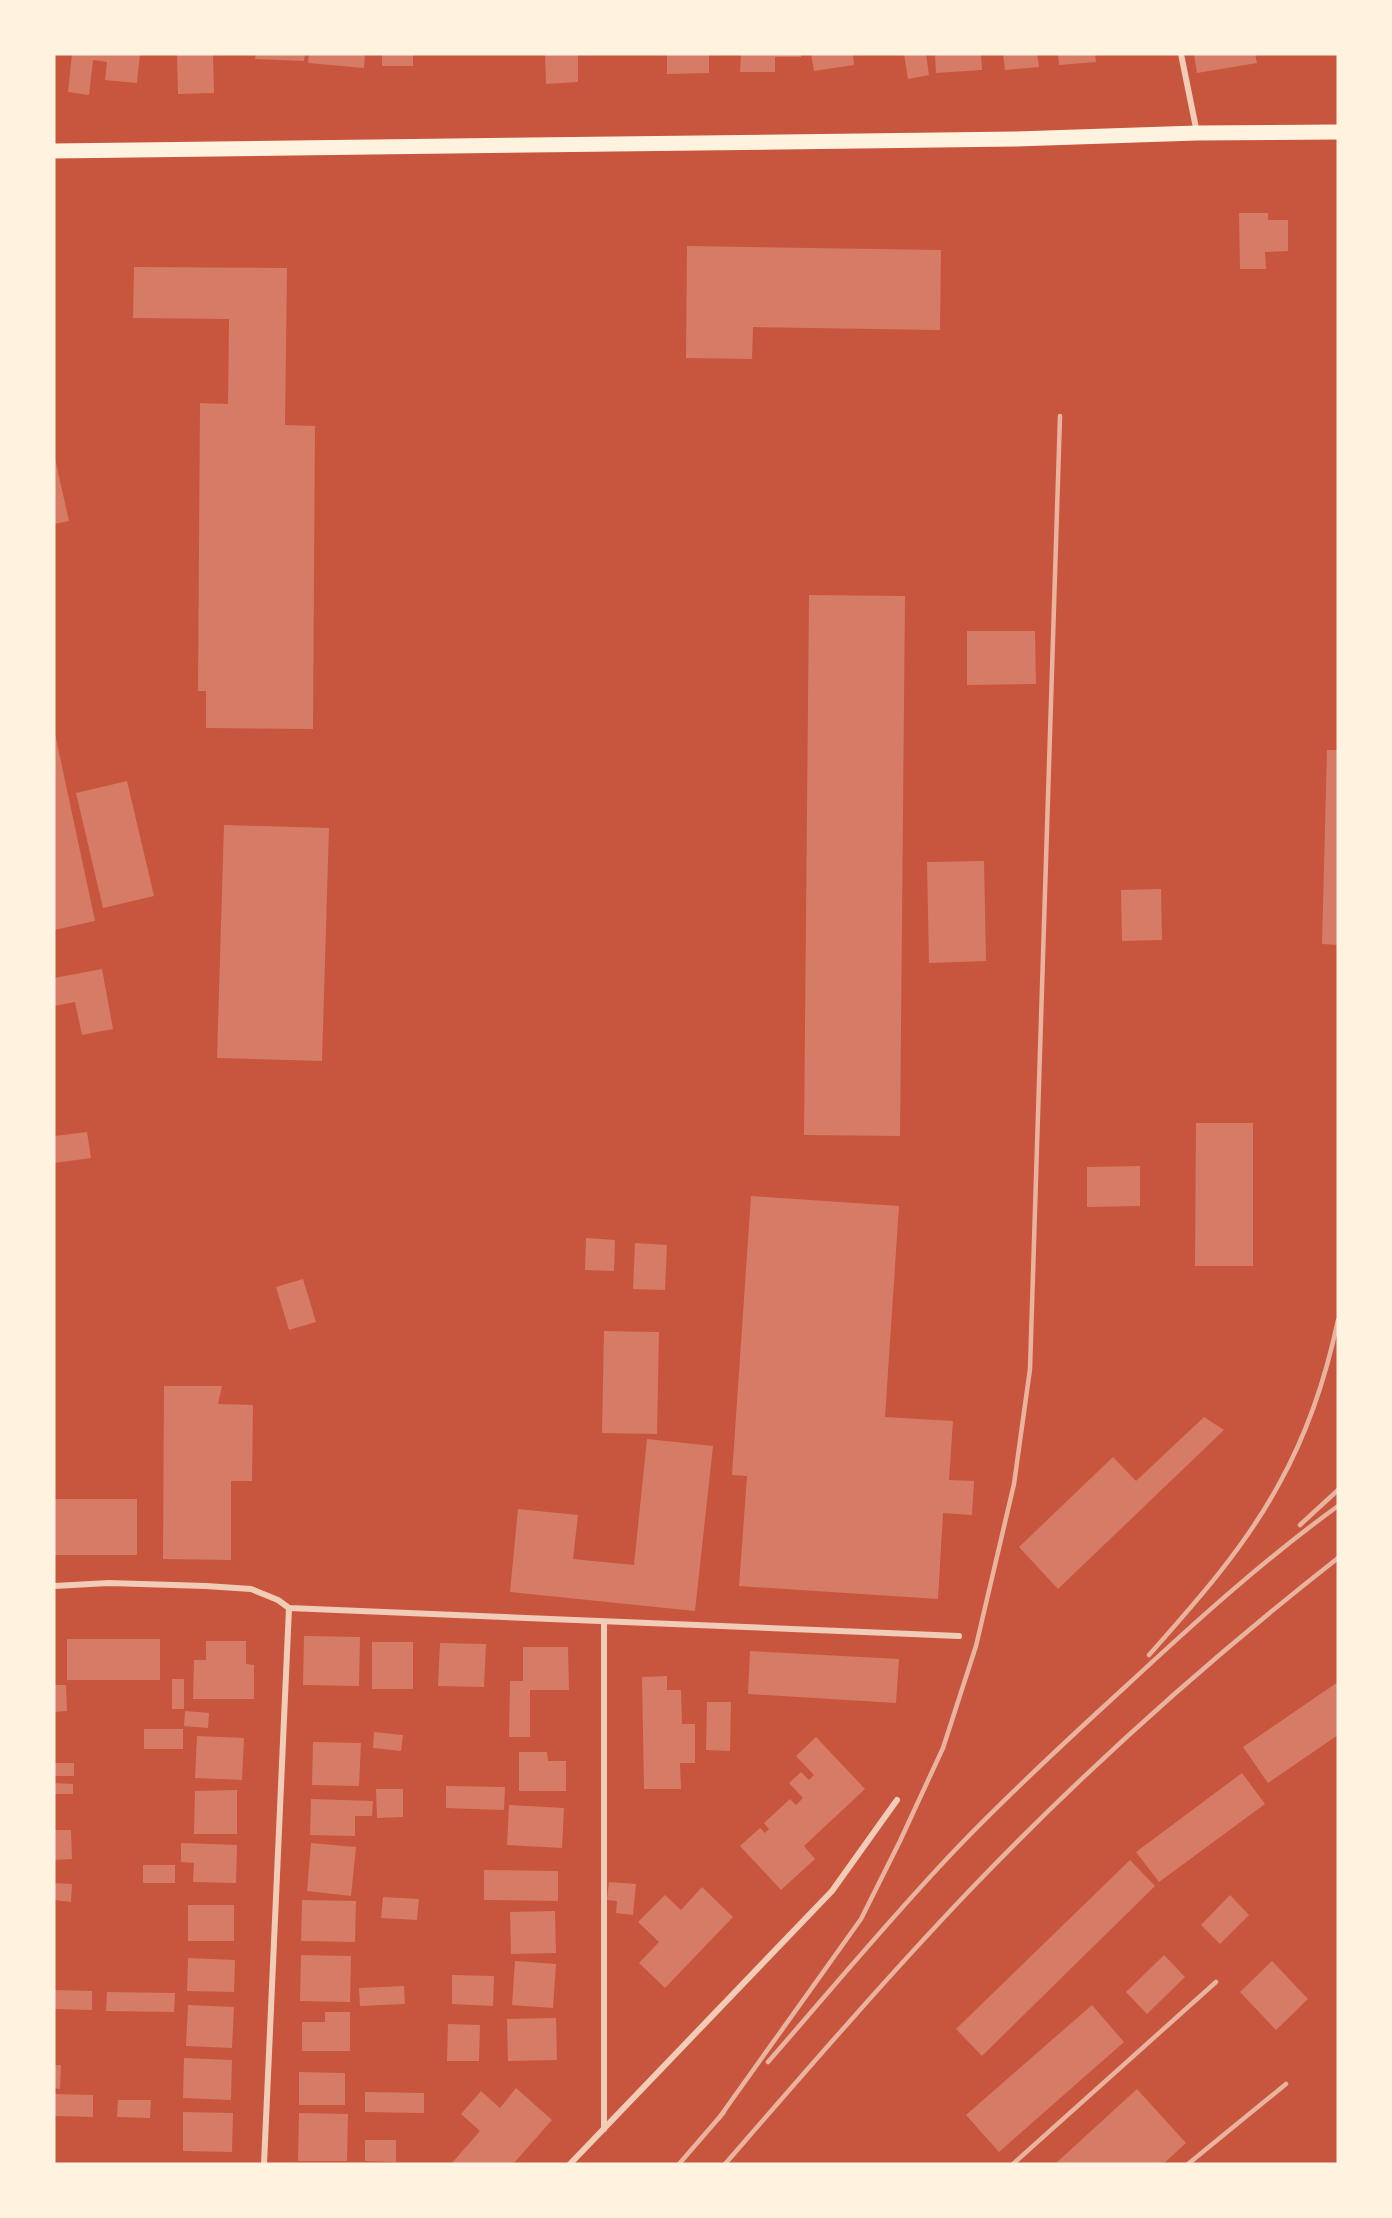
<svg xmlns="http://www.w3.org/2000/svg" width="1392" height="2218" font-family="'Work Sans',sans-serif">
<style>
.building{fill:#d67c66}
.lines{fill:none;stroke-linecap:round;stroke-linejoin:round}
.minor{stroke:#f1ccb7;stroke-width:6}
.primary{stroke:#fff3e0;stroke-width:15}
.rail{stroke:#e9b49f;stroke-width:4.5}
</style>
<rect width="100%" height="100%" fill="#c8553d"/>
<g class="building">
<polygon points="72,54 140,54 137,83 105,80 107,62 93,60 89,95 68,92"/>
<polygon points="177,54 213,54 214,93 178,94"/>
<polygon points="256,54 305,54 304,61 255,59"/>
<polygon points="309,54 365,54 364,68 308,63"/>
<rect x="382" y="54" width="31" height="12"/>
<polygon points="545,54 578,54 578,82 546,84"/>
<polygon points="667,54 709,54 709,73 667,74"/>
<polygon points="741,54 801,54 801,57 775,57 775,72 740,72"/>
<polygon points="811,54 853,54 854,65 814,71"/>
<polygon points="904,54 926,54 929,75 908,79"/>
<polygon points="935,54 981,54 982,70 936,73"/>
<polygon points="1003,54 1037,54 1039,67 1005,70"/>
<polygon points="1058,54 1095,54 1096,62 1059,65"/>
<polygon points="1194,54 1255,54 1257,63 1197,73"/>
<polygon points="1239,213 1268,213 1268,220 1288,220 1288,251 1265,252 1266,269 1240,269"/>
<polygon points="687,246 941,250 940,330 753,327 752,359 686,358"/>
<polygon points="134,267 287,268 285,425 315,426 313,729 206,728 206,691 198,691 200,403 228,404 229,319 133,318"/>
<polygon points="54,454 69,521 54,524"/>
<polygon points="809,595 905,596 900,1136 804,1135"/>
<polygon points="967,631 1035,631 1036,684 967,685"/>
<polygon points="54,729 95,921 54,930"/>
<polygon points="1327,750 1338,750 1338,945 1322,944"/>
<polygon points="127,781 154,896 103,908 76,793"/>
<polygon points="224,825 329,828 322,1061 217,1058"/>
<polygon points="984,861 986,961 929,963 927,862"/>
<polygon points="1161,889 1162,940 1122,941 1121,890"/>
<polygon points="102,969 113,1029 82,1035 75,1002 54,1006 54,978"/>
<polygon points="1196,1123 1253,1123 1253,1266 1195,1266"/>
<polygon points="87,1132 91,1158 54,1163 54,1136"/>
<polygon points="1140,1166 1140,1206 1087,1207 1087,1167"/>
<polygon points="751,1196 899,1206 885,1417 953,1421 949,1480 974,1481 972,1515 943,1513 938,1599 739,1586 747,1476 732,1475"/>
<polygon points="586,1238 615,1240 614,1271 585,1270"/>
<polygon points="635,1243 667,1245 665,1290 633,1289"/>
<polygon points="303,1279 316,1322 289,1330 276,1287"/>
<polygon points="604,1331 659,1332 657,1434 602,1433"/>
<polygon points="164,1386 222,1386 218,1404 253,1405 252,1481 231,1481 231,1560 163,1559"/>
<polygon points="1204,1417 1224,1430 1058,1589 1019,1547 1113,1457 1136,1481"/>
<polygon points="647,1439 713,1446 695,1611 510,1592 518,1509 578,1515 573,1559 634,1565"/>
<rect x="54" y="1499" width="83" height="56"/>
<polygon points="304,1636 360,1637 359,1686 303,1685"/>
<rect x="67" y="1639" width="93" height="41"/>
<polygon points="206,1641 246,1641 246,1664 254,1665 254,1699 193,1699 194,1660 206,1660"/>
<rect x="372" y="1642" width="41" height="47"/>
<polygon points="440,1643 486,1644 484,1687 438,1686"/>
<polygon points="523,1647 568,1647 569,1690 530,1690 530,1737 509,1737 510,1681 523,1681"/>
<polygon points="750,1651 899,1659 896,1703 748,1694"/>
<polygon points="667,1676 667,1690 681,1690 682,1724 695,1724 695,1763 680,1763 681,1789 644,1789 642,1677"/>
<rect x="172" y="1679" width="12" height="30"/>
<polygon points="1338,1682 1338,1735 1268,1783 1243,1747"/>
<polygon points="54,1685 66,1685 67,1711 54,1712"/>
<polygon points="707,1702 731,1702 730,1751 706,1750"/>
<polygon points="185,1711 209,1713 208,1728 184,1726"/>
<rect x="144" y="1729" width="39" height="20"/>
<polygon points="374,1732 403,1735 401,1751 373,1748"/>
<polygon points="197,1736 244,1738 242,1780 195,1778"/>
<polygon points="816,1737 865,1789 804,1846 815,1859 781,1890 740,1846 760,1828 765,1833 769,1829 764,1823 790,1799 796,1805 803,1798 789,1783 801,1772 809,1780 814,1775 796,1756"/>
<polygon points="313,1742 361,1743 359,1786 312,1785"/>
<polygon points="519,1752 547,1752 548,1761 566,1761 566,1791 519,1791"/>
<rect x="54" y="1763" width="20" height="13"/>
<polygon points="1242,1773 1265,1804 1159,1882 1136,1852"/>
<polygon points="54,1783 73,1784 73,1794 54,1794"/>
<polygon points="446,1786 505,1787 504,1810 446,1808"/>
<polygon points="376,1789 403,1789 403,1817 377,1818"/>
<polygon points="237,1790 237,1834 194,1834 195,1791"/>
<polygon points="311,1799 373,1801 372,1816 355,1816 355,1836 310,1835"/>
<polygon points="509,1805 564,1808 562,1848 507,1845"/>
<polygon points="54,1830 71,1830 72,1859 54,1860"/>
<polygon points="181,1843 237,1845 236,1883 193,1882 194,1863 181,1862"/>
<polygon points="311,1843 356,1847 351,1896 307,1891"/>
<polygon points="1130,1860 1155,1886 982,2056 956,2029"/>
<rect x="143" y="1865" width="32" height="18"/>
<polygon points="484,1870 558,1871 558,1901 484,1900"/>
<polygon points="609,1882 636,1884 633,1915 616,1913 617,1901 607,1900"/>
<polygon points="54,1883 72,1884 71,1902 54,1900"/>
<polygon points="702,1887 733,1917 665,1988 639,1963 659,1942 638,1922 665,1895 681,1910"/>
<polygon points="1230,1895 1249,1915 1220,1944 1201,1925"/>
<polygon points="383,1897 419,1899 417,1920 381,1918"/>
<polygon points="302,1900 356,1901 355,1942 301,1941"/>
<rect x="188" y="1905" width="46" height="36"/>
<polygon points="555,1911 556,1953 511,1954 510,1912"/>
<polygon points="301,1955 351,1956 350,2002 300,2001"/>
<polygon points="1164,1955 1185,1977 1147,2014 1126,1992"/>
<polygon points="188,1958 235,1960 234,1992 187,1991"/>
<polygon points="515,1961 556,1964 553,2008 512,2005"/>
<polygon points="1272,1961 1308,1999 1276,2030 1240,1992"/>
<polygon points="452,1975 494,1976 493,2006 452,2004"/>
<polygon points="404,1986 405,2004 360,2006 359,1988"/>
<polygon points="54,1990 92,1991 92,2010 54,2009"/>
<polygon points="107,1992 175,1993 174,2012 106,2011"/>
<polygon points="188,2005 234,2007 232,2048 186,2046"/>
<polygon points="1092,2005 1124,2042 999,2152 966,2115"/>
<polygon points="325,2012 350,2012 350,2051 302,2051 302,2022 325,2022"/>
<polygon points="556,2018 557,2060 508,2061 507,2019"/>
<polygon points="448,2024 480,2025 479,2061 447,2061"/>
<polygon points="184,2058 232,2060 231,2100 183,2098"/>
<polygon points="54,2065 61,2065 60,2089 54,2088"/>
<polygon points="299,2072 345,2073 345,2105 299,2105"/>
<polygon points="516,2088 552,2120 513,2164 451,2164 480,2131 461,2114 481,2091 500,2108"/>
<polygon points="1137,2089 1186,2143 1163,2164 1055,2164"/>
<polygon points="365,2092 424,2093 424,2113 365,2112"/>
<polygon points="54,2094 93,2095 93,2117 54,2116"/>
<polygon points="118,2100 151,2100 150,2118 117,2117"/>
<polygon points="183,2112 233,2113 232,2152 183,2151"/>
<polygon points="299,2113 348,2114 347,2161 298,2161"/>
<polygon points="365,2140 396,2140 396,2162 365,2161"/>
</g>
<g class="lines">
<g class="minor">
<polyline points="1181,54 1197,133"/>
<polyline points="54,1586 109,1583 206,1586 251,1589 278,1600 289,1608 959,1636"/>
<polyline points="604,2129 604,1623"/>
<polyline points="264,2164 289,1608"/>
<polyline points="570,2164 832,1891 897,1800"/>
</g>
<polyline class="primary" points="54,151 1016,139 1197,133 1338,132"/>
<g class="rail">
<polyline points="1300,1525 1338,1490"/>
<path d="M1149,1655C1197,1601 1245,1547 1279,1484C1308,1432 1326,1377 1338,1320"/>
<path d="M768,2062C830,1991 891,1917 957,1848C1010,1793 1067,1740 1124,1688C1193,1624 1262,1561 1338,1506"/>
<polyline points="719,2118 861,1919 900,1841 943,1748 976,1646 1014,1484 1030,1369 1060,416"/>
<polyline points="679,2164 724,2112"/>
<path d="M725,2164C805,2072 886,1978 970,1890C1084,1771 1208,1660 1338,1558"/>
<polyline points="1013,2164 1216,1982"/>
<polyline points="1188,2164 1286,2084"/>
</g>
</g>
<rect width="1392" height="2218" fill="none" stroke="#fff3e0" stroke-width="111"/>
</svg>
